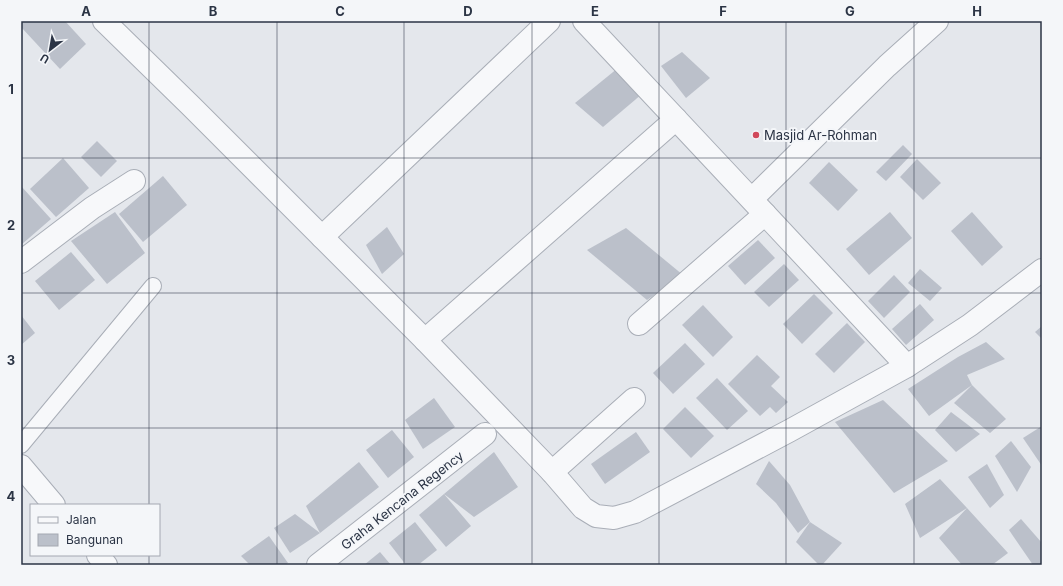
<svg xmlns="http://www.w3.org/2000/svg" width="1063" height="586" font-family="Inter,sans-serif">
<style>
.building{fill:#bbc0ca}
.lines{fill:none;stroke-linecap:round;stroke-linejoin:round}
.lane-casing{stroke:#a9aeb7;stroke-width:18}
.street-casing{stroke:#a9aeb7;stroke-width:24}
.lane{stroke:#f7f8fa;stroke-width:16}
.street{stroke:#f7f8fa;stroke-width:22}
.grid{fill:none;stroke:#2b3445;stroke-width:1;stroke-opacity:0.55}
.poi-dot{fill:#d1495b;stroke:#f4f6f9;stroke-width:1.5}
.labels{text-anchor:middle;stroke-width:4;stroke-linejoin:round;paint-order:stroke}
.poi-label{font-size:13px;fill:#2b3445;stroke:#f4f6f9;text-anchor:start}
.street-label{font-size:13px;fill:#2b3445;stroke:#f4f6f9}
.neatline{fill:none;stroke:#2b3445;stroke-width:1.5}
.grid-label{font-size:13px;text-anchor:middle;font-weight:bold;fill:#2b3445}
</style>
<rect width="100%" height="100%" fill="#e4e7ec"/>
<g class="building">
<polygon points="21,21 65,21 86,44 60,69 21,27"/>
<polygon points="682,52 710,78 686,98 661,66"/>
<polygon points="618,68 642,94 603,127 575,103"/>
<polygon points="97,141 117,161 101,177 81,157"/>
<polygon points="903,145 912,154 886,181 876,172"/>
<polygon points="63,158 89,188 56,217 30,189"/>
<polygon points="917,159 941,183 923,200 900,177"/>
<polygon points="829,162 858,190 838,211 809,183"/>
<polygon points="163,176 187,205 143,242 119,214"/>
<polygon points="21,186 51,219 21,245"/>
<polygon points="115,212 145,253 107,284 71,241"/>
<polygon points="890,212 912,238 869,275 846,249"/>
<polygon points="972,212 1003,247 982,266 951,231"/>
<polygon points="387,227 404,254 382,274 366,245"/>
<polygon points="626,228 683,275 647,300 587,250"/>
<polygon points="758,240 775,258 745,285 728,266"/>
<polygon points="71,252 95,280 59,310 35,281"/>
<polygon points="784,264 799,280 769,307 754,292"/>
<polygon points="920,269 942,288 930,301 908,283"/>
<polygon points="894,275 910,292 884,318 868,301"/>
<polygon points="814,294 833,313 802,344 783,324"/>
<polygon points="920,304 934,320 906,345 892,329"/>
<polygon points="703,305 733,337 713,357 682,325"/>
<polygon points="21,315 35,333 21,345"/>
<polygon points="847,323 865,342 834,373 815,354"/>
<polygon points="1042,326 1042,339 1035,332"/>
<polygon points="986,342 1005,359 967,375 972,385 1006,419 990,433 954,403 972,385 929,416 908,389 958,357"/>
<polygon points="685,343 705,364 673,394 653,373"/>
<polygon points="757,355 780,377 771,386 788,402 776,413 770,407 760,416 728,384"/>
<polygon points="717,378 748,411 727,430 696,398"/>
<polygon points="434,398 455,427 423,449 405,420"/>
<polygon points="883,400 948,461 894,493 835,422"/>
<polygon points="685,407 714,436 691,458 663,429"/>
<polygon points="951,412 980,434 956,452 935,430"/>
<polygon points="1042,426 1042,466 1023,438"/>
<polygon points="392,430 414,457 388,478 366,450"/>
<polygon points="636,432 650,452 605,484 591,464"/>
<polygon points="1011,441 1031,467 1017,492 995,456"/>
<polygon points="494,452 518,487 474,517 444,494 471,526 446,547 419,515"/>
<polygon points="769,461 790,485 810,522 798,533 776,503 756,484"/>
<polygon points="359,462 379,487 320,533 306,506"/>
<polygon points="987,464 1004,495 990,508 968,477"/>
<polygon points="940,479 967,508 1008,553 992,565 962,565 939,538 967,508 920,538 905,504"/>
<polygon points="295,514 320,533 290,553 274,528"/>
<polygon points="1021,519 1042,543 1042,565 1033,565 1009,530"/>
<polygon points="415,522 437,550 418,565 406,565 389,543"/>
<polygon points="810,522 842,543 822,565 819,565 796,542"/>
<polygon points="269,536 288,563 285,565 250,565 241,556"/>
<polygon points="380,552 391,565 364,565"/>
</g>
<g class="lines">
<g class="lane-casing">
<polyline id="lane" points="21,445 153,286"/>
</g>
<g class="street-casing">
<g id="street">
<polyline points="104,21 191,106 425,340 552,472 583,508 596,516 614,518 635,512 789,431 907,366 970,325 1042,270"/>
<polyline points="584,21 765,214 907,366"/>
<polyline points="752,199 887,66 937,21"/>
<polyline points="322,237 549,21"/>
<polyline points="21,262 92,208 134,181"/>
<polyline points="639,324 765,214"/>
<polyline points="425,340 676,119"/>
<polyline points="21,466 54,505"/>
<polyline points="552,472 634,399"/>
<polyline points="98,555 106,565"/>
<polyline points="318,565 485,434"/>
</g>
</g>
<use href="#lane" class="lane"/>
<use href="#street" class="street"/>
</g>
<path class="grid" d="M149,21V505M277,21V565M404,21V565M532,21V565M659,21V565M786,21V565M914,21V565M21,158H1042M21,293H1042M21,428H1042M149,555V565"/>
<circle class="poi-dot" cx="756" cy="135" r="4"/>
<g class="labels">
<g class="poi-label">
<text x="764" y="140">Masjid Ar-Rohman</text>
</g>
<g class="street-label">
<text transform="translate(402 500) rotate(-38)" y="5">Graha Kencana Regency</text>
</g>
</g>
<rect width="1063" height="586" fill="none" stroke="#f4f6f9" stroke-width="44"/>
<rect x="30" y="504" width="130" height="52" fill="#f4f6f9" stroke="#a4a8b1"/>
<rect x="38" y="517" width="20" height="6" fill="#f7f8fa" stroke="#a4a8b1"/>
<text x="66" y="524" font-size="12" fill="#2b3445">Jalan</text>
<rect x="38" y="534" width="20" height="12" fill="#bbc0ca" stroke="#a4a8b1"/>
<text x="66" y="544" font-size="12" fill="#2b3445">Bangunan</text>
<g transform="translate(50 50) rotate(211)" stroke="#f4f6f9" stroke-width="3" paint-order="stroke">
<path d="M0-3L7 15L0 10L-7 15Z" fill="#2b3445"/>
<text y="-6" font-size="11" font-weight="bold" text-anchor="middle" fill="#2b3445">U</text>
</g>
<rect x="22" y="22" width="1019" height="542" class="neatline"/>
<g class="grid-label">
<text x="86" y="16">A</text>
<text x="213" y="16">B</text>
<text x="340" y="16">C</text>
<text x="468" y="16">D</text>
<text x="595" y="16">E</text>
<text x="723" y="16">F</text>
<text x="850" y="16">G</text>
<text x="977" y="16">H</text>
<text x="11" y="94">1</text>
<text x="11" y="230">2</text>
<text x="11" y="365">3</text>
<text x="11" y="501">4</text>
</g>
</svg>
